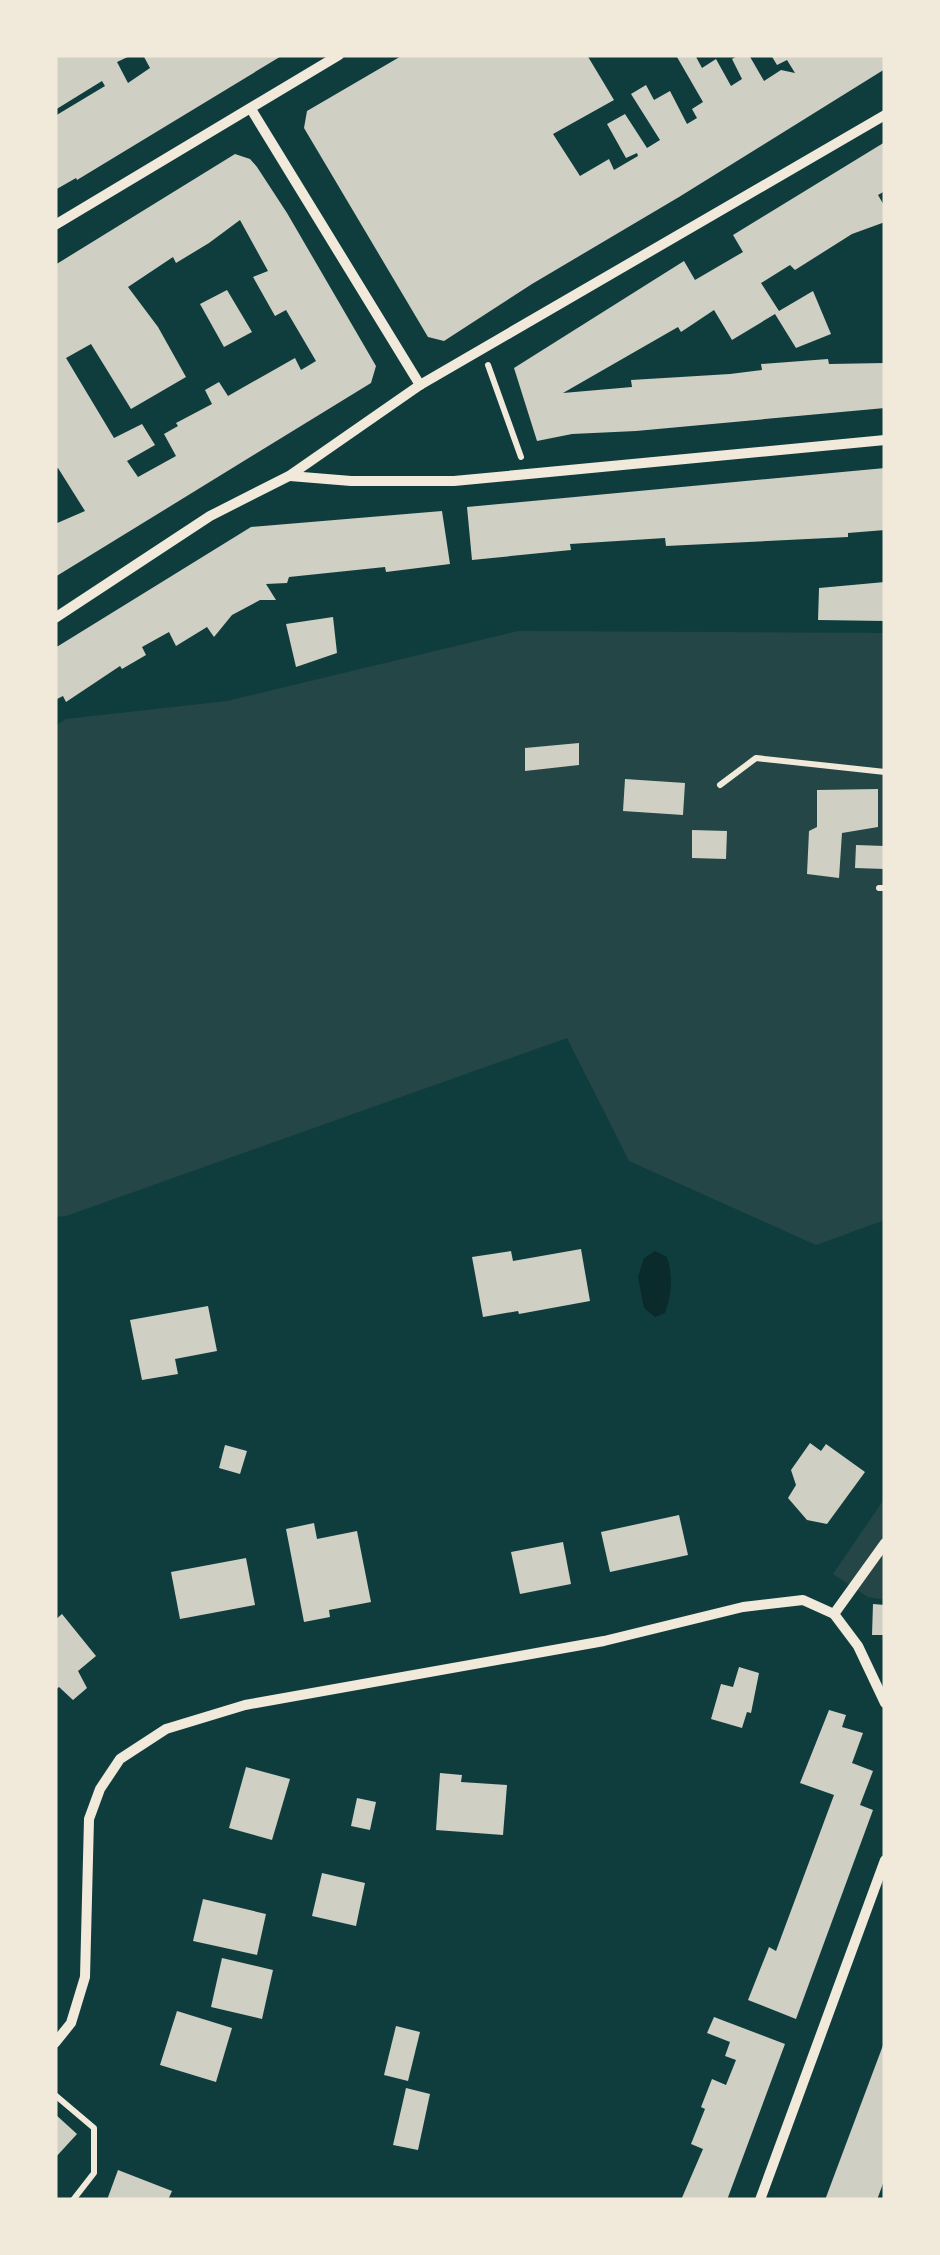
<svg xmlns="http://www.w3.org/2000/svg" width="940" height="2255" font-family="'Fira Sans',sans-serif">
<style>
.green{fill:#244646}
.water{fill:#0a2a2b}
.building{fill:#cfcfc3;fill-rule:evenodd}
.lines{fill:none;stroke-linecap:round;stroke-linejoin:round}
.path{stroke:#f1e9da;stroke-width:6}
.minor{stroke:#f1e9da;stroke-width:10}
</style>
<rect width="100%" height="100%" fill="#0f3d3e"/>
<g class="green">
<polygon points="518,631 885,633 885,1220 816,1245 629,1161 567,1038 66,1216 55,1217 55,726 66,719 227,701"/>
<polygon points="885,1498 885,1600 868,1597 833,1574"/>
</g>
<path class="water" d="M655,1251L667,1257C673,1277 672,1293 665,1313L655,1317L644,1308L638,1277L644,1258Z"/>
<g class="building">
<polygon points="55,55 132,55 117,62 128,83 150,68 143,55 283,55 77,180 76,178 55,190 55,116 105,86 102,81 55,110"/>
<polygon points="403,55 587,55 614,100 553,134 580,176 609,159 614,170 638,156 637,153 626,158 607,124 625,114 647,148 660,140 631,94 646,85 654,100 670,91 687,124 697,118 692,109 703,102 677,57 680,55 695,55 702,68 716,59 731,86 742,79 732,59 739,55 749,55 764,81 781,70 795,73 787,60 777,65 771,55 885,55 885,69 679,197 532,284 444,341 428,337 304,128 307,111"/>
<polygon points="885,142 885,191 878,195 885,207 885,222 852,234 795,270 790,265 761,283 779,311 813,291 831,334 796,348 775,314 732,340 714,310 681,332 678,327 563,393 632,387 631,380 730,374 762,370 761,364 828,359 829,364 885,363 885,408 636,431 572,434 537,441 514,368 684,261 695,280 743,252 733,235"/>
<path d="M235,154L250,159L257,167L287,213L376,366L371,383L55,577V524L85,511L58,468L55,470V265ZM240,220L268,271L253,277L275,316L286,310L316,361L301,370L295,358L228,396L219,382L205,390L212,404L176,423L178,426L164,434L176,456L138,477L127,461L155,445L142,424L114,438L66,358L91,344L131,409L186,377L158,327L128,287L173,257L176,263L209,243Z"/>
<polygon points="227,290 252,332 224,347 200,304"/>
<polygon points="885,468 885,530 848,533 848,537 666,546 665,538 570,544 571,550 472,560 467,507"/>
<polygon points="442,511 450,564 386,572 385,567 289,577 287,583 266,584 276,600 260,600 232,615 214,637 207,627 176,646 169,632 142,647 146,655 122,669 120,666 66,702 63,696 55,700 55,648 251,527"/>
<polygon points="885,582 885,621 818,620 819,588"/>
<polygon points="333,617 337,653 296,667 286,624"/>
<polygon points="579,743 579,765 525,771 525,748"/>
<polygon points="625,779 685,783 683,815 623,811"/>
<polygon points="878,789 878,827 842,833 839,878 807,874 809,831 817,827 817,790"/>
<polygon points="692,830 727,831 726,859 692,858"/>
<polygon points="856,845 885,846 885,869 855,868"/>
<polygon points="581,1249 590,1301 519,1314 518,1311 483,1317 472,1257 511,1251 513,1261"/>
<polygon points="208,1306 217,1351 175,1359 178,1374 142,1380 130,1320"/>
<polygon points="810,1443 821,1451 826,1444 865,1472 827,1524 807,1520 788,1498 796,1485 791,1470"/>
<polygon points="225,1445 247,1451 240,1474 219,1468"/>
<polygon points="679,1515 688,1555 610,1572 601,1532"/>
<polygon points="314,1523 317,1539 357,1531 371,1602 329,1610 330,1617 304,1622 286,1529"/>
<polygon points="563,1542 571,1584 520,1594 511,1552"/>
<polygon points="246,1558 255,1605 180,1619 171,1572"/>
<polygon points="873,1604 885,1605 885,1635 872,1635"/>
<polygon points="62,1614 96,1656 78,1671 87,1688 73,1700 59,1687 55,1690 55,1620"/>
<polygon points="739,1667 759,1673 751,1713 747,1712 742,1728 711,1719 721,1684 733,1687"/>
<polygon points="829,1710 846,1715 842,1727 863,1733 852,1763 873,1771 860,1805 873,1810 796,2019 748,2000 769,1947 776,1951 834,1795 800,1783"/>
<polygon points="246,1767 290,1779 272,1840 229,1828"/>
<polygon points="440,1773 462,1775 461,1782 507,1785 503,1835 436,1830"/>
<polygon points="357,1798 376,1802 370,1830 351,1826"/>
<polygon points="322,1873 365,1883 356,1926 312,1916"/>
<polygon points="203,1899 266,1914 257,1955 193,1941"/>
<polygon points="222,1958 273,1970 262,2019 211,2007"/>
<polygon points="177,2011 232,2028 216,2082 160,2065"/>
<polygon points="714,2017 785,2044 727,2200 681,2200 703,2149 691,2144 705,2109 701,2107 712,2079 726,2085 736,2060 725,2056 730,2042 707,2033"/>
<polygon points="396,2026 420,2032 408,2081 384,2075"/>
<polygon points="885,2040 885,2178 877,2200 825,2200"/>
<polygon points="406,2088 430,2094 418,2150 393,2145"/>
<polygon points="55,2114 77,2134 55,2158"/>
<polygon points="118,2170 172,2191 168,2200 107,2200"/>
</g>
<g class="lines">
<g class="path">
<polyline points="488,365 521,457"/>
<polyline points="720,785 756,758 885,772"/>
<polyline points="879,888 885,888"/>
<polyline points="55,2095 94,2128 94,2173 73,2200"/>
</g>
<g class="minor">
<polyline points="251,109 420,385"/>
<polyline points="55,225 339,55"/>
<polyline points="290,476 351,481 454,481 885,440"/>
<polyline points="55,618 210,516 289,476 420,385 885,115"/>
<polyline points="834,1614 885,1543"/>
<polyline points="55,2043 71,2023 85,1977 89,1819 100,1789 120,1759 166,1729 245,1705 604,1641 743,1607 803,1600 834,1614 858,1646 885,1703"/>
<polyline points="760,2200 885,1860"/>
</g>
</g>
<rect width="940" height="2255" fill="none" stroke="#f1e9da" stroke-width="115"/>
</svg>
